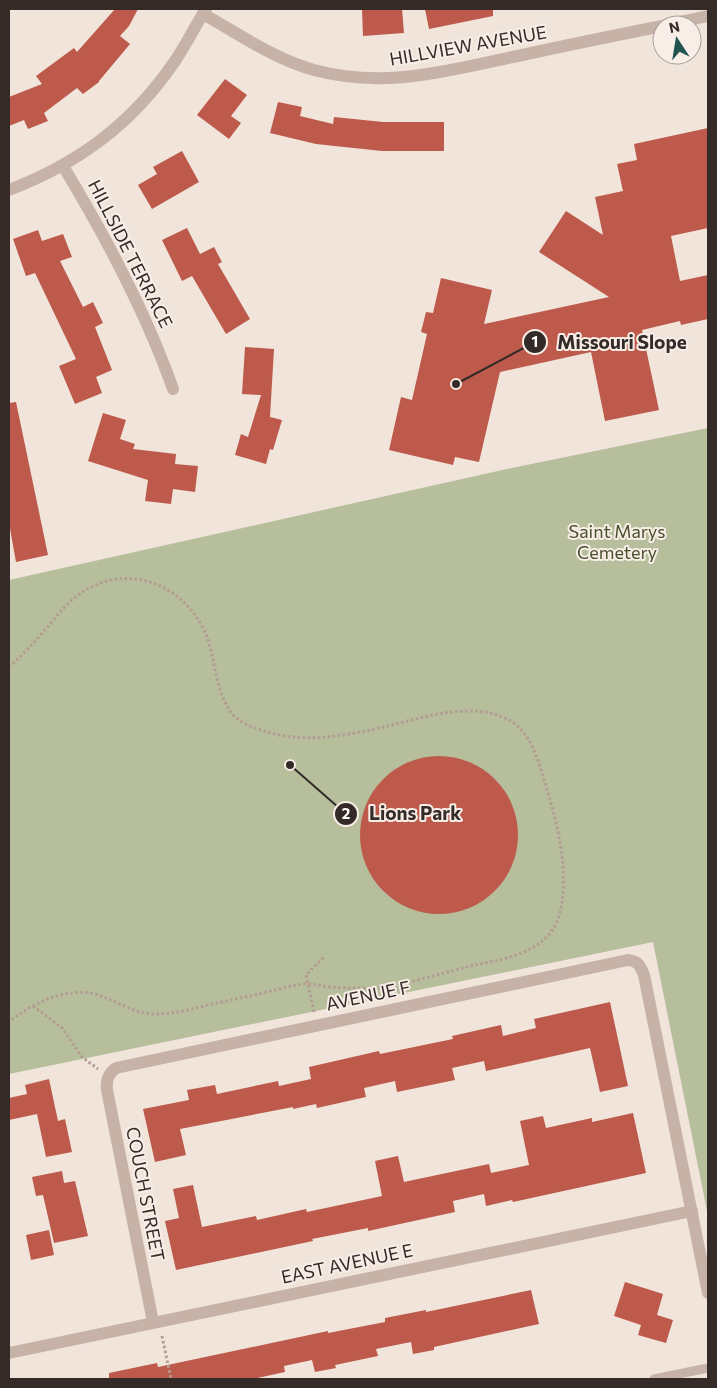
<svg xmlns="http://www.w3.org/2000/svg" width="717" height="1388" font-family="Commissioner,sans-serif">
<style>
.green{fill:#b6be9c}
.building{fill:#bd5a4b}
.lines{fill:none;stroke-linecap:round;stroke-linejoin:round}
.path{stroke:#b39c92;stroke-width:3;stroke-dasharray:2.5 2.5;stroke-linecap:butt}
.lane{stroke:#c7b2a8;stroke-width:9}
.street{stroke:#c7b2a8;stroke-width:12}
.labels{text-anchor:middle;stroke-width:4;stroke-linejoin:round;paint-order:stroke}
.street-label{font-size:18px;fill:#342a28;stroke:#f8eee7}
.park-label{font-size:18px;fill:#48512d;stroke:#f8eee7}
.leader{fill:none;stroke:#342a28;stroke-width:2}
.callout-dot{fill:#342a28;stroke:#f8eee7;stroke-width:2}
.mark-label{font-size:15px;text-anchor:middle;font-weight:bold;fill:#fff}
.callout-label{font-size:19px;text-anchor:middle;font-weight:bold;fill:#342a28;stroke:#f8eee7;stroke-width:4;stroke-linejoin:round;paint-order:stroke}
</style>
<rect width="100%" height="100%" fill="#f0e4db"/>
<polygon class="green" points="708,428 708,1216 653,942 9,1074 9,580 507,469"/>
<g class="building">
<polygon points="115,9 138,9 129,26 120,36 130,44 99,81 99,82 83,94 77,88 44,113 48,121 28,129 24,120 9,126 9,97 42,84 36,76 74,48 77,52"/>
<polygon points="362,9 402,9 404,33 363,36"/>
<polygon points="425,9 493,9 493,16 429,29"/>
<polygon points="225,79 247,95 231,116 241,123 229,139 197,115"/>
<polygon points="278,102 302,107 300,116 333,124 334,117 383,122 444,122 444,151 382,151 316,144 270,133"/>
<polygon points="708,128 708,228 671,236 680,281 708,275 708,319 681,325 680,321 642,330 659,410 605,421 591,352 500,372 479,462 455,457 453,465 389,450 401,397 412,400 427,334 421,332 426,312 433,313 441,278 492,290 484,324 609,297 539,252 566,211 603,235 595,197 623,191 617,164 637,160 634,144"/>
<polygon points="182,151 199,182 152,209 138,185 157,174 153,167"/>
<polygon points="187,228 200,254 214,247 222,262 218,264 250,319 226,334 192,276 182,281 162,240"/>
<polygon points="38,230 42,241 63,234 72,257 60,261 83,307 93,302 103,323 95,327 112,370 96,377 102,393 75,404 59,366 76,359 35,273 26,276 13,239"/>
<polygon points="245,347 274,349 270,417 282,420 273,450 270,449 266,464 235,455 241,434 248,437 261,395 242,394"/>
<polygon points="16,402 48,555 16,562 9,523 9,403"/>
<polygon points="103,413 126,420 120,439 135,444 133,449 176,454 175,464 198,466 195,492 173,489 171,504 145,501 148,480 88,461"/>
<circle cx="439" cy="835" r="79"/>
<polygon points="610,1002 628,1086 600,1092 590,1048 486,1071 484,1061 452,1068 455,1080 397,1092 395,1081 364,1088 366,1097 317,1108 316,1104 293,1109 293,1107 180,1129 186,1155 155,1162 143,1109 189,1100 187,1090 215,1085 217,1094 278,1081 279,1086 311,1079 309,1067 379,1051 380,1054 453,1039 452,1036 501,1025 503,1036 536,1028 534,1019"/>
<polygon points="49,1079 58,1121 65,1119 72,1152 46,1157 37,1114 9,1120 9,1098 27,1094 25,1085"/>
<polygon points="633,1113 646,1173 513,1202 512,1200 486,1206 484,1194 453,1201 455,1212 368,1231 368,1228 312,1239 313,1241 176,1270 165,1221 179,1218 173,1189 193,1185 202,1227 256,1216 257,1220 306,1209 307,1212 382,1196 375,1161 398,1156 404,1182 489,1164 491,1173 529,1165 520,1121 543,1116 546,1128 592,1118 592,1122"/>
<polygon points="62,1171 64,1183 75,1181 88,1236 54,1243 43,1195 36,1196 32,1177"/>
<polygon points="49,1230 54,1255 31,1260 26,1235"/>
<polygon points="625,1282 663,1294 657,1315 673,1320 666,1343 638,1335 641,1325 614,1316"/>
<polygon points="531,1290 539,1324 434,1347 434,1350 413,1354 411,1342 376,1349 378,1356 335,1365 336,1368 315,1372 312,1360 284,1366 285,1372 253,1379 109,1379 109,1373 157,1363 158,1367 328,1331 328,1333 385,1322 385,1318 426,1310 426,1312"/>
</g>
<g class="lines">
<g class="path">
<path d="M9,667C21,656 33,644 44,631C55,619 64,605 78,595C123,562 180,581 204,630C216,656 214,687 230,711C238,723 254,728 267,732C303,743 343,736 380,728C418,719 476,698 512,722C530,734 537,756 543,776C552,806 561,836 563,867C564,890 564,916 549,935C542,942 535,947 526,951C509,959 489,962 471,966C437,974 401,987 366,988C354,988 342,988 330,987C321,986 311,983 302,984C290,986 278,989 267,992C246,997 225,1001 204,1006C188,1010 172,1014 155,1014C135,1014 119,1002 101,996C71,984 32,1003 9,1022"/>
<polyline points="33,1006 62,1028 82,1057 98,1069"/>
<polyline points="314,1012 306,975 324,957"/>
<polyline points="162,1336 171,1379"/>
</g>
<polyline class="lane" points="654,1379 708,1368"/>
<g class="street">
<path d="M203,14C239,34 274,59 314,70C385,89 444,71 513,57C563,46 612,36 662,26"/>
<polyline points="665,25 708,16"/>
<path d="M63,166C106,237 145,310 173,389"/>
<path d="M9,190C79,163 132,124 175,61C186,45 195,26 206,9"/>
<path d="M153,1322L107,1090C106,1080 108,1074 116,1068L628,960C638,961 640,965 644,975L708,1293"/>
<polyline points="9,1353 692,1211"/>
</g>
</g>
<g class="labels">
<g class="street-label">
<text transform="translate(468 46) rotate(-10)" y="6">HILLVIEW AVENUE</text>
<text transform="translate(130 254) rotate(63)" y="6">HILLSIDE TERRACE</text>
<text transform="translate(368 996) rotate(-12)" y="6">AVENUE F</text>
<text transform="translate(145 1194) rotate(79)" y="6">COUCH STREET</text>
<text transform="translate(347 1264) rotate(-12)" y="6">EAST AVENUE E</text>
</g>
<g class="park-label">
<text x="617" y="538">Saint Marys<tspan x="617" dy="21">Cemetery</tspan></text>
</g>
</g>
<path class="leader" d="M456 384L535 342M290 765L346 814"/>
<g class="callout-dot">
<circle cx="456" cy="384" r="5"/>
<circle cx="290" cy="765" r="5"/>
<circle cx="535" cy="342" r="12"/>
<circle cx="346" cy="814" r="12"/>
</g>
<g class="mark-label">
<text x="535" y="347">1</text>
<text x="346" y="819">2</text>
</g>
<g class="callout-label">
<text x="622" y="349">Missouri Slope</text>
<text x="415" y="820">Lions Park</text>
</g>
<rect width="717" height="1388" fill="none" stroke="#342a28" stroke-width="20"/>
<g transform="translate(677 40) rotate(348)"><circle r="24" fill="#f8eee7" stroke="#aaa09b"/>
<path d="M0-4L9 19L0 12L-9 19Z" fill="#205350"/>
<text y="-8" font-size="14" font-weight="bold" text-anchor="middle" fill="#342a28">N</text>
</g>
</svg>
